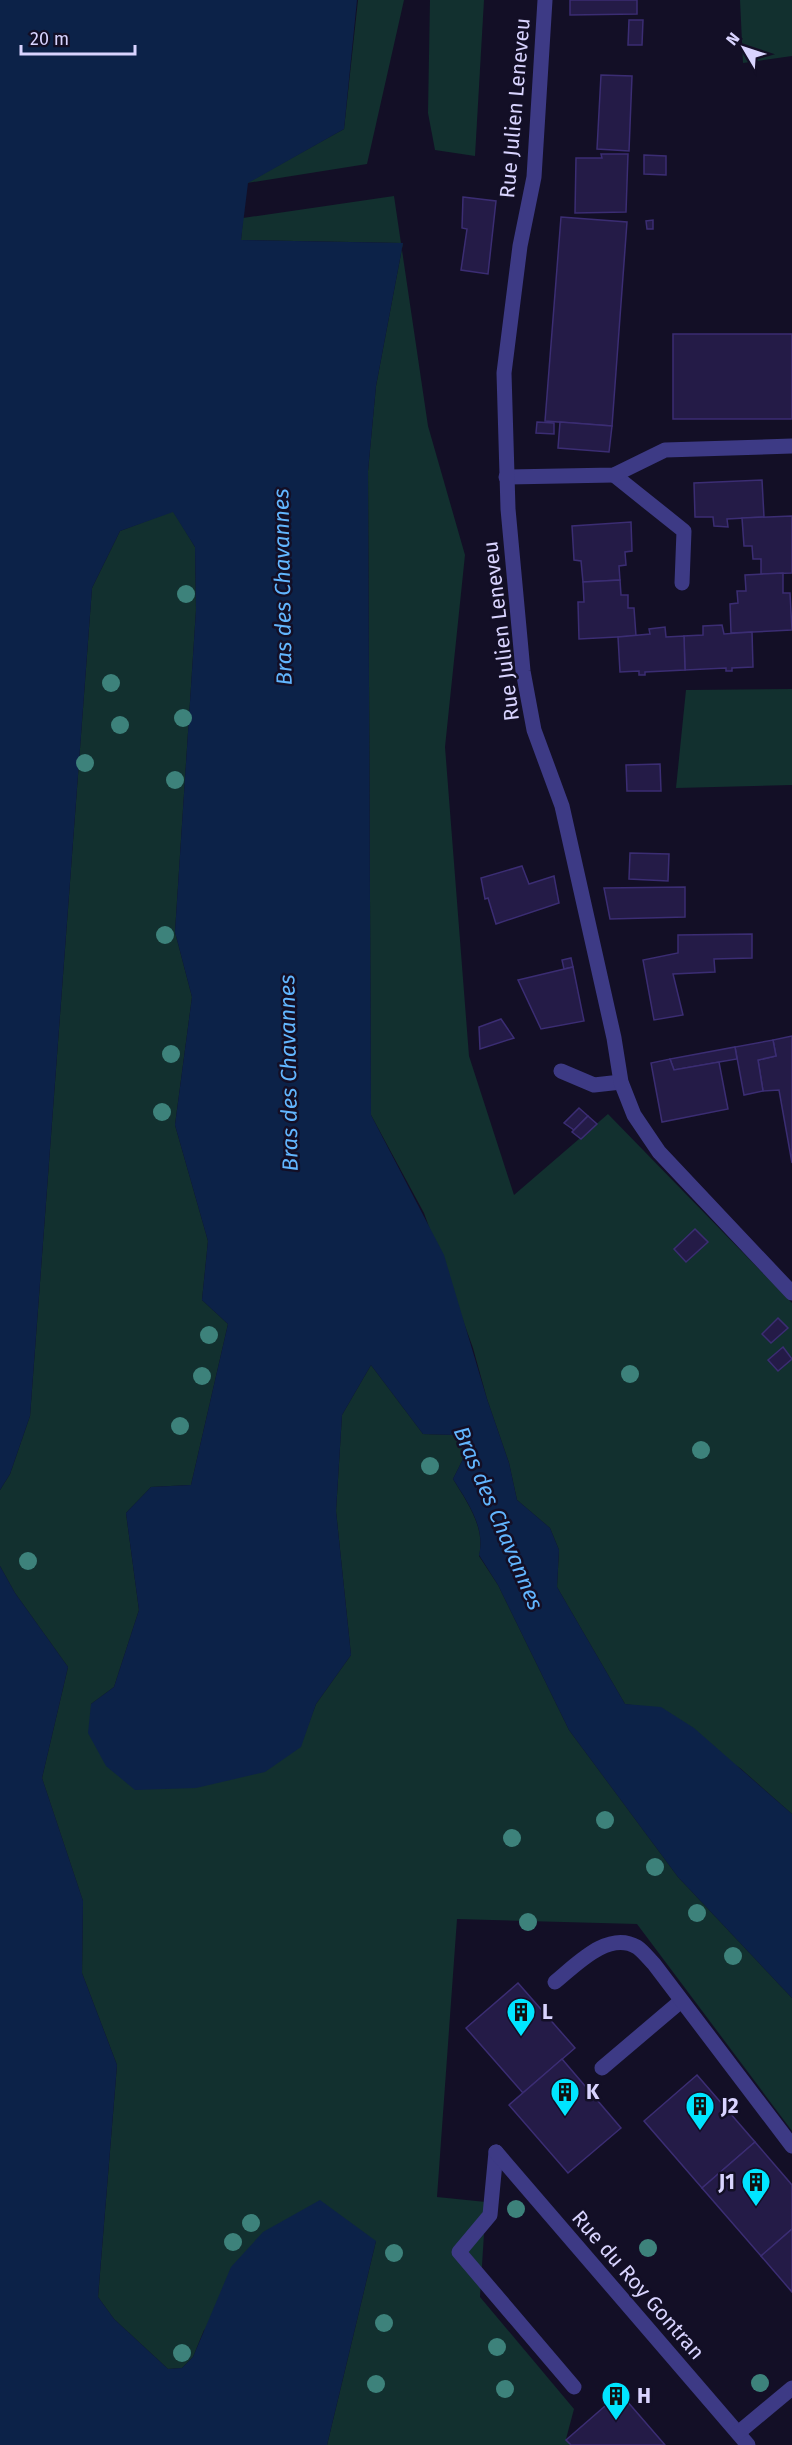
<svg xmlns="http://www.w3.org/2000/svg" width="792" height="2445" font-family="'Fira Sans',sans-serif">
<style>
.green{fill:#12302f}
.water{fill:#0c2248}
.building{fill:#241b47;stroke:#3b2d73;stroke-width:1.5}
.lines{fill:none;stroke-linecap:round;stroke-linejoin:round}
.service{stroke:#3d3a85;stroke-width:15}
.minor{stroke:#3d3a85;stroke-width:15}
.tertiary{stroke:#3d3a85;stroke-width:15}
.tree{fill:#3d827b}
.labels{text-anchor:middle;stroke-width:5;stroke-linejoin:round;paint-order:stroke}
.street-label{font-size:21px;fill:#d9d4ff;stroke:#130f26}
.poi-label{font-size:21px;font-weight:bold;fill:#d9d4ff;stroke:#130f26;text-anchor:start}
.water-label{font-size:22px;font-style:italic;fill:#62b6ff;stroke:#130f26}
</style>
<rect width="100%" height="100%" fill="#130f26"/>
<g class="green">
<polygon points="358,0 404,0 367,164 247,183 344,129"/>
<polygon points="430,0 484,0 475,156 435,150 428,113"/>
<polygon points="740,0 792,0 792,56 743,63"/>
<polygon points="394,196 428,426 465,555 445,747 469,1056 514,1195 608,1114 792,1303 792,1814 740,1768 639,1706 625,1704 557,1587 559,1550 550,1528 517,1500 509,1463 487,1399 473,1348 424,1213 371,1115 368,471 376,386 403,243 241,240 243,218"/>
<path d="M173,511L195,547L196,610L175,932L192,997L175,1125L208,1241L202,1300L228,1324L191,1485L151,1487L126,1513L139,1610L114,1687L91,1704L300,1747L316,1704L351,1655L336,1511L342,1415L371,1365L423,1434L456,1435L465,1455L453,1479C467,1502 486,1528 479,1556L498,1585L569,1730L678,1877L792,1998V2131L637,1924L457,1919L437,2197L486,2202L480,2297L574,2409L566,2439L571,2445H327L376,2241L204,2330L193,2357L182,2368L168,2369L114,2319L98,2297L117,2065L82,1973L83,1901L42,1778L68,1667L15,1593L0,1566V1490L10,1474L30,1416L92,588L120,531Z"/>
<polygon points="792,689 792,785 676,788 686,690"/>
</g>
<g class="water">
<path d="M0,0H357L344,129L248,183L241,240L403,243L376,386L368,471L371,1115L444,1255L487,1399L509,1463L517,1500L550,1528L559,1550L557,1587L625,1704L661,1707L694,1728L792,1814V1998L678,1877L569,1730L498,1585L479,1555C486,1528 467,1501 453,1479L465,1455L456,1435L423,1434L371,1365L342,1415L336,1511L351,1655L316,1704L301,1747L265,1772L196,1788L135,1790L106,1766L88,1733L91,1704L114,1687L139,1610L126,1513L151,1487L191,1485L228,1324L202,1300L208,1241L175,1125L192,997L175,932L196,610L195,547L173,512L120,531L92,588L30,1416L10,1474L0,1490Z"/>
<polygon points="0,1566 15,1593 68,1667 42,1778 83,1901 82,1973 117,2065 98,2297 114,2319 168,2369 182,2368 193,2357 231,2267 263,2232 320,2200 376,2241 327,2445 0,2445"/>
</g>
<g class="building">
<polygon points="570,0 637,0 637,14 570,15"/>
<polygon points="629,20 643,20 642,45 628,45"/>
<polygon points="601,75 632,76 629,151 597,149"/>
<polygon points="601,154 628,154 626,212 575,213 576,158 602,158"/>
<polygon points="644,155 666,156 666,175 644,174"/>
<polygon points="463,197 496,201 488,274 461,270 467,229 462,228"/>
<polygon points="561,217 627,222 612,426 545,421"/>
<polygon points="653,220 653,229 647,229 646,221"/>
<rect x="673" y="334" width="119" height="85"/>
<polygon points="537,422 554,423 554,434 536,433"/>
<polygon points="560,422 612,426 609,452 558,448"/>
<polygon points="762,480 764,517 727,519 728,527 714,526 713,517 695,517 694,483"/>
<polygon points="792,516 792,573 761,574 761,559 753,559 752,546 744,546 742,518"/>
<polygon points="631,522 632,551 625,552 626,565 619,566 620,580 583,582 581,561 574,560 572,526"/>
<polygon points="783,573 783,593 790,593 792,630 731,633 730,604 738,603 737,591 746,591 745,575"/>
<polygon points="620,580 621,595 628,595 628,608 634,608 636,636 579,639 578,602 584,602 583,582"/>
<polygon points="722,625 724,634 752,632 753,667 732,668 732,671 726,671 726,668 685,670 684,636 703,635 703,626"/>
<polygon points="665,627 666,637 684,636 685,670 645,672 645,675 639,675 639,671 620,672 618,637 650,634 649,629"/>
<polygon points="660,764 661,791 627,791 626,765"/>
<polygon points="630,853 669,854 668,881 629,879"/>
<polygon points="522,866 529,884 554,876 559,903 496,924 488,898 485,899 481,878"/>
<polygon points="685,887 685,917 610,919 604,888"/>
<polygon points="752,934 752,958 714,959 715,972 673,974 683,1015 654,1020 643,960 678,953 678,935"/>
<polygon points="571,958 573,967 564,969 562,960"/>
<polygon points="573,967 584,1021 541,1029 518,980"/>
<polygon points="501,1019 514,1038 480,1049 479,1027"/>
<polygon points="792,1036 792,1163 779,1090 763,1091 758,1060 776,1056 773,1040"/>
<polygon points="773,1040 776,1056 758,1060 763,1091 744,1095 735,1047"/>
<polygon points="735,1047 737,1059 719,1062 674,1070 670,1059"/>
<polygon points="670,1059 674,1070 719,1062 728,1109 662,1122 651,1063"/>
<polygon points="579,1108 588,1116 574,1130 564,1123"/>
<polygon points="588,1116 597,1124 581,1139 572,1132"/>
<polygon points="695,1229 708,1242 686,1262 674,1249"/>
<polygon points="778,1318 788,1328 771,1343 762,1334"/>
<polygon points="783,1347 792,1359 778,1371 768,1360"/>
<polygon points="518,1983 575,2048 523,2093 466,2028"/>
<polygon points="562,2059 621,2128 568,2173 509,2105"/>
<polygon points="697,2075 755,2142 702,2188 644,2121"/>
<polygon points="755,2142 792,2185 792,2229 761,2256 702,2188"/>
<polygon points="792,2229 792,2292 761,2256"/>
<polygon points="620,2393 665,2445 571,2445 566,2440"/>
</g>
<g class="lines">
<g class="service">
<polyline points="614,475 684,531 682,583"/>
<polyline points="506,477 614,475 665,450 792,446"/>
<polyline points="561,1071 594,1085 621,1082"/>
<polyline points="602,2068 681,2001"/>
<polyline points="496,2152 490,2215 459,2252 574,2387"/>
</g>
<g class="minor">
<path d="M555,1982C576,1965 608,1930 637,1947C643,1951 649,1959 654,1964L792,2146"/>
<polyline points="496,2152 748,2445"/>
<polyline points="738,2433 792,2388"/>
</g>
<polyline class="tertiary" points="545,0 534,177 520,246 504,373 508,509 523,671 534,730 562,806 614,1038 621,1082 634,1115 659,1152 792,1293"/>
</g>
<g class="tree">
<circle cx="186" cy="594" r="9"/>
<circle cx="111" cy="683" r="9"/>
<circle cx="183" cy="718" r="9"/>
<circle cx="120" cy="725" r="9"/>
<circle cx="85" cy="763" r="9"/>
<circle cx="175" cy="780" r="9"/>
<circle cx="165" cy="935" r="9"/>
<circle cx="171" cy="1054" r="9"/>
<circle cx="162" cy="1112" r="9"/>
<circle cx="209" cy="1335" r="9"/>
<circle cx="630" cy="1374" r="9"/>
<circle cx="202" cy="1376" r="9"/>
<circle cx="180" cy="1426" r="9"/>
<circle cx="701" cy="1450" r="9"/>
<circle cx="430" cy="1466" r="9"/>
<circle cx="28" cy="1561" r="9"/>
<circle cx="605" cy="1820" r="9"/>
<circle cx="512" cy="1838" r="9"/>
<circle cx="655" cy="1867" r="9"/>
<circle cx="697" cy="1913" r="9"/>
<circle cx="528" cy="1922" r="9"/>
<circle cx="733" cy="1956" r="9"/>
<circle cx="516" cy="2209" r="9"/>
<circle cx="251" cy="2223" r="9"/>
<circle cx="233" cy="2242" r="9"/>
<circle cx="648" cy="2248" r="9"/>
<circle cx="394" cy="2253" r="9"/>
<circle cx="384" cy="2323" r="9"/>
<circle cx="497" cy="2347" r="9"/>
<circle cx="182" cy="2353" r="9"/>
<circle cx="760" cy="2383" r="9"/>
<circle cx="376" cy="2384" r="9"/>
<circle cx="505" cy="2389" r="9"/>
</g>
<defs>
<g id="building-pin" transform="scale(1.5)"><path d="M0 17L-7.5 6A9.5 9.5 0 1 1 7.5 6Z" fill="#00e5ff" stroke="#130f26"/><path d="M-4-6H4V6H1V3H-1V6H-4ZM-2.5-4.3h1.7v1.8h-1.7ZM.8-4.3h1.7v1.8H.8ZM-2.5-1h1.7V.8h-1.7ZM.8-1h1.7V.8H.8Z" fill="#111"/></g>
</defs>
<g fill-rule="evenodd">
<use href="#building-pin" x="521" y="2012"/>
<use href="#building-pin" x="565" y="2092"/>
<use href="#building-pin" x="700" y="2106"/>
<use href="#building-pin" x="756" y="2182"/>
<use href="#building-pin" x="616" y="2396"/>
</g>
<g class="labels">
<g class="street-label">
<text transform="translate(515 108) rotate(-85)" y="7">Rue Julien Leneveu</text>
<text transform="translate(501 631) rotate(-97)" y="7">Rue Julien Leneveu</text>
<text transform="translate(638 2285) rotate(49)" y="7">Rue du Roy Gontran</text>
</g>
<g class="poi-label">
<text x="542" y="2019">L</text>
<text x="586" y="2099">K</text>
<text x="721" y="2113">J2</text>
<text x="735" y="2189" text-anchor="end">J1</text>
<text x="637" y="2403">H</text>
</g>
<g class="water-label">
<text transform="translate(282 587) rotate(-91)" y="8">Bras des Chavannes</text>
<text transform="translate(288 1073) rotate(-91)" y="8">Bras des Chavannes</text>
<text transform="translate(499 1518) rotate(67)" y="8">Bras des Chavannes</text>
</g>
</g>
<g transform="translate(744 48) rotate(309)" stroke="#130f26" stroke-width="4.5" paint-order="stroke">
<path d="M0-4.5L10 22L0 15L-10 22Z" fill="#d9d4ff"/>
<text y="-9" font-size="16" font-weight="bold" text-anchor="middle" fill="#d9d4ff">N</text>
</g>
<path d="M21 45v9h114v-9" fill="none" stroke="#d9d4ff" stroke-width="3"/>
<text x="30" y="45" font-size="18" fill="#d9d4ff" stroke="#130f26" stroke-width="4.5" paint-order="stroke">20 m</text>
</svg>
